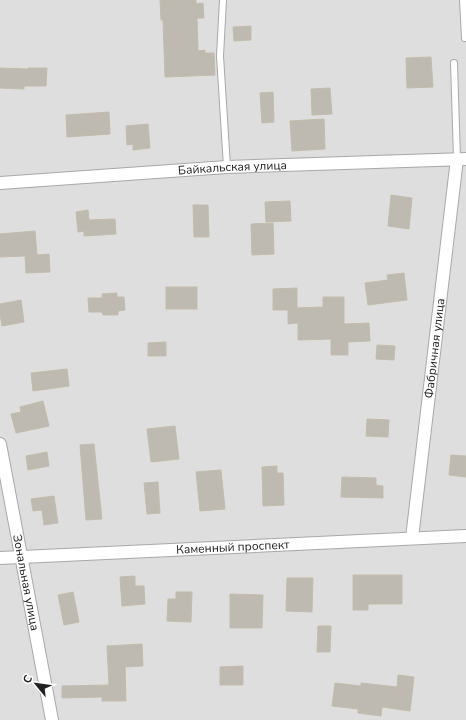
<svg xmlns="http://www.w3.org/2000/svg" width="466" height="720" font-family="'Nunito Sans',sans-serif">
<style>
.residential{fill:#dfdede}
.building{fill:#bebab1;stroke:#c3bcaa}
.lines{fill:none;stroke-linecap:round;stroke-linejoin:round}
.service-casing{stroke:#a8a8a8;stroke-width:8}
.minor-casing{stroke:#a8a8a8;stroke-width:14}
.service{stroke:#fff;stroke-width:6}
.minor{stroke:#fff;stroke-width:12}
.labels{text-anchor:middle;stroke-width:3;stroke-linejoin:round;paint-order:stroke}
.street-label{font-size:12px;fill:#212121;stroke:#fff}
</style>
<rect width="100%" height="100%" fill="#f1f0e8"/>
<rect class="residential" x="0" y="0" width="466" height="720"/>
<g class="building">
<polygon points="160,0 196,0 196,4 203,3 204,18 197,18 198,51 205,50 205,53 214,53 215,75 165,77 163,20 161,20"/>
<polygon points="251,26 251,40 234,41 233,27"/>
<polygon points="431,57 433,87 407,88 406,58"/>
<polygon points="0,68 28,69 28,68 47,68 46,86 24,86 24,89 0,88"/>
<polygon points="330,88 332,114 312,115 311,89"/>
<polygon points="273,92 274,122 262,123 260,93"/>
<polygon points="109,112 110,134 67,137 66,115"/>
<polygon points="324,119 325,149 292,151 290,121"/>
<polygon points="148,124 150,148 133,150 133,144 127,145 126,126"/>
<polygon points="391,195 412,198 409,229 388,226"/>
<polygon points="290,201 291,221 266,222 265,202"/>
<polygon points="193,205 208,205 209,237 194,237"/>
<polygon points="88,210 89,220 115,219 116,234 84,236 84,231 78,232 76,212"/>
<polygon points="273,223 274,254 252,255 251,224"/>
<polygon points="35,231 37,255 49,254 50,272 26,273 25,256 0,257 0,234"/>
<polygon points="404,273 407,300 368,305 365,283 388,280 387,275"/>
<rect x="166" y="287" width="31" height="22"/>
<polygon points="297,288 297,308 323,307 323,297 344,297 344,324 369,323 370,341 348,342 348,355 331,355 331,339 298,340 298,323 288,324 288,310 273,310 273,289"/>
<polygon points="117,293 117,297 124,297 125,310 118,311 118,315 103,315 102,312 89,312 88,298 102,298 102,294"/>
<polygon points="21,300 24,322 2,326 0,314 0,304"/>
<polygon points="166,342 166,356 148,356 148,343"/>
<polygon points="377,345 395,346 394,360 376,359"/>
<polygon points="67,369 69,386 33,391 31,373"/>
<polygon points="43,401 49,426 16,433 11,414 21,412 20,407"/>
<polygon points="367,419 389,420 388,437 366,436"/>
<polygon points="175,426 179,459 151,462 147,429"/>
<polygon points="94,444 102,519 86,520 80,445"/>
<polygon points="47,452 49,466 28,470 26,456"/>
<polygon points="451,455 466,456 466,477 449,475"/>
<polygon points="277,466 277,473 283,473 284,505 263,506 262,467"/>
<polygon points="221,470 225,509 200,511 196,472"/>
<polygon points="342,477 376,478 376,485 383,486 383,498 341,497"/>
<polygon points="158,482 160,513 147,514 144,483"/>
<polygon points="54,496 58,523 44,525 42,510 33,511 31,499"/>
<polygon points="353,575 402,575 402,604 368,604 368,610 353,610"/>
<polygon points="135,576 135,586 144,586 145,604 122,606 120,577"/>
<polygon points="287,578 313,578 312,612 286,611"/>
<polygon points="73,592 79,622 64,625 58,595"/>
<polygon points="176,592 192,592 191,622 167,621 168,599 176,599"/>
<polygon points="230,594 263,595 262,628 230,628"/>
<polygon points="318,626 331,626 330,652 317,652"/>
<polygon points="142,644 143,666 125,667 126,701 102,701 102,697 62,698 62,686 109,685 107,646"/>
<polygon points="243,666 243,685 220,685 220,667"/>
<polygon points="398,675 414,677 410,711 382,707 381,716 358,713 358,709 332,706 335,683 361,686 361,683 397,687"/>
</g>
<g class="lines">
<g class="service-casing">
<g id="service">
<polyline points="223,0 220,56 227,167"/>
<polyline points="463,0 465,38"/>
<polyline points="454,63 457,159"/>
</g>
</g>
<g class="minor-casing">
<g id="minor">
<path id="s1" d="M0,183L227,167L466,159"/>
<path id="s2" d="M0,444L52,720"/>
<path id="s3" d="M412,538L457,159"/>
<path id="s4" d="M0,558L466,536"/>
</g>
</g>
<use href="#service" class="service"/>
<use href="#minor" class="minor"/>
</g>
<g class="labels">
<g class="street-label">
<text dy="4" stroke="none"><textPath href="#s1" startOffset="233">Байкальская улица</textPath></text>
<text dy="4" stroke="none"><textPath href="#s3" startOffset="191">Фабричная улица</textPath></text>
<text dy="4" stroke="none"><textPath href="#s4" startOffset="233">Каменный проспект</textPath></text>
<text dy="4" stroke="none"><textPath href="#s2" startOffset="141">Зональная улица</textPath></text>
</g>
</g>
<g transform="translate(36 684) rotate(299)" stroke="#ffffff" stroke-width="3" paint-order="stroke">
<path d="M0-3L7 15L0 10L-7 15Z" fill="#212121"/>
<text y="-6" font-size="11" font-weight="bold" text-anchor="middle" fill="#212121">С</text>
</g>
</svg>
